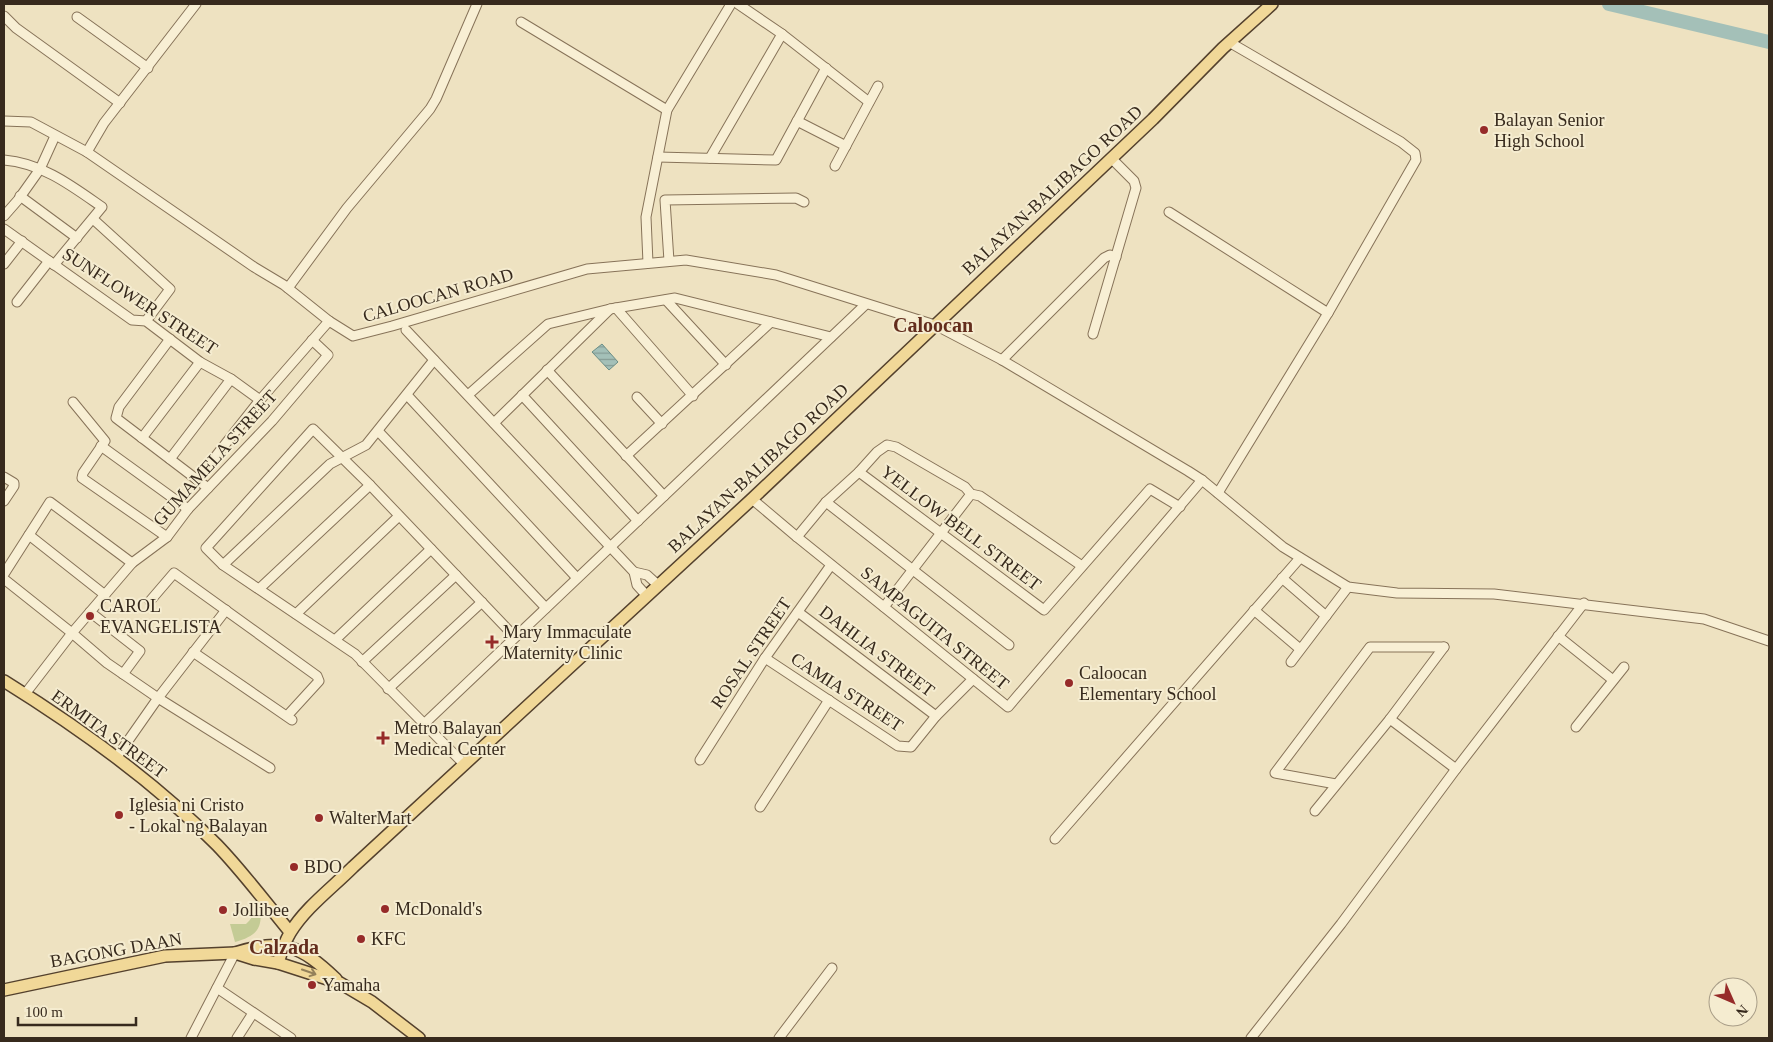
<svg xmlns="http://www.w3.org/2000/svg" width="1773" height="1042" font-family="Georgia,serif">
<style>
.green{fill:#c4cb95}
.water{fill:url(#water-rules);stroke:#6b8e86}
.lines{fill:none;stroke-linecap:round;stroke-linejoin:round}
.river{stroke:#a4c0b8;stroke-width:14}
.minor-casing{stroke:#877359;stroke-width:11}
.major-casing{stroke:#54412d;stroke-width:14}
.minor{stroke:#f8efd4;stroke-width:9}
.major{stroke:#f1d898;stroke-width:11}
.oneway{stroke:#94815a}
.poi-dot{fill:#962b29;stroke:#f5ecd0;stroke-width:2}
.labels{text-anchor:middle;stroke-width:4;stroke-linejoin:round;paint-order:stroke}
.poi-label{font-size:18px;fill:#372a1d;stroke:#f5ecd0;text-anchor:start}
.street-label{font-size:18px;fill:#372a1d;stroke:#f5ecd0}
.quarter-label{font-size:20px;font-weight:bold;fill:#632d1d;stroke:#f5ecd0}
</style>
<defs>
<pattern id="water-rules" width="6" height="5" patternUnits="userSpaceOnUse" patternTransform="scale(1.25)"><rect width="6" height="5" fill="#a4c0b8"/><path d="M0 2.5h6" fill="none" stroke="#869c95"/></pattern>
</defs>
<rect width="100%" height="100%" fill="#eee2c1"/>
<path class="green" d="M260,907C263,928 257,936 235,942L230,924H246C253,918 254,912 260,907Z"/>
<polygon class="water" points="602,344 618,362 609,370 592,352"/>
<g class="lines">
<polyline class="river" points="1609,4 1769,42"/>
<g class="minor-casing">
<g id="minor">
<polyline points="738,4 782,34 869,102"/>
<polyline points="4,16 16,28 120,103"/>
<polyline points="77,17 148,68"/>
<polyline points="521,22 667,110"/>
<polyline points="4,121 31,122 87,152 254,267 284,285 329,321 353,336 392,326 587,269 686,260 776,275 935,325 1002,360 1188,471 1202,480 1283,547 1348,587 1397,593 1494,594 1704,619 1769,641"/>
<polyline points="797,121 846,146"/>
<polyline points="87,152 104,123 196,4"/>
<polyline points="658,157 776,160 826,68"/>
<polyline points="710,158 782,34"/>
<path d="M4,160C42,163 72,186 102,207L54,265"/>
<polyline points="835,166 878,86"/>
<polyline points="20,196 77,238"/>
<polyline points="1169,212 1328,313"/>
<polyline points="4,216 18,200 40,169 55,136"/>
<polyline points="93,219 170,289 146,321"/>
<polyline points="4,229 132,320 146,321 200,362 231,379 260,400"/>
<polyline points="669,261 665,200 796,198 804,202"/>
<polyline points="648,263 646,217 667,110 731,4"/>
<polyline points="4,264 22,241"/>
<polyline points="288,288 347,208 430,109 436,99 477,4"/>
<polyline points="666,300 726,365"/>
<polyline points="17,302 49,261"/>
<polyline points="616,308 693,396"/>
<polyline points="406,330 634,572 637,585 647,596"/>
<polyline points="1093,334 1136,188 1134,181 1111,158"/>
<polyline points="170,339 119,407 116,418 208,488"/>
<polyline points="1002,360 1104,258 1110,255 1116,257"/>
<polyline points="547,370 664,496"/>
<polyline points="407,395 577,578"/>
<polyline points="468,395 548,324 610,309 675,298 831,337"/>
<polyline points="522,395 638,521"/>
<polyline points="637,397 662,424"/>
<polyline points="73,402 105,441 83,473 82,478 167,537"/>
<polyline points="494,423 610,309"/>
<polyline points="378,431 546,608"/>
<polyline points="142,438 200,362"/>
<polyline points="101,446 188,509"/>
<polyline points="626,456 771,322"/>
<polyline points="170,459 231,379"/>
<polyline points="859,472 1044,610 1150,489 1180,507"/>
<polyline points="4,477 14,483 14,486 4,501"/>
<polyline points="197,480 260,400 329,321"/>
<polyline points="1218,493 1328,313 1416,160 1415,153 1401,142 1229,42"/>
<polyline points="752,499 797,537 1008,707 1202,480"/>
<polyline points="826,502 1009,645"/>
<polyline points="29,535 105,595"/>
<polyline points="797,537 826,502 859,472 877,452 887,445 896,447 965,487 971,494 980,496 1082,566"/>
<polyline points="223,565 330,464 366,445 434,360"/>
<polyline points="634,572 647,575 658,585"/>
<polyline points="4,574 50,502 132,563"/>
<polyline points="1282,578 1326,616"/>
<polyline points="4,579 72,633 107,663 158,698 270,768"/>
<polyline points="259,589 370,485"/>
<polyline points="150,601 174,573 317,676 319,681 287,716"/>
<polyline points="884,607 971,494"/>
<polyline points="1254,610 1300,649"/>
<polyline points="90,612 140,651 123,674"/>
<polyline points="798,612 936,716"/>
<polyline points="296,614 399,516"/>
<polyline points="1558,636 1613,680"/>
<polyline points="335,640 431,549"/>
<polyline points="193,652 292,720"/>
<polyline points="765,658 898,746 911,747 936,716 973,679"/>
<polyline points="362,662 456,575"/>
<polyline points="1291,662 1348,587"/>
<polyline points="388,689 482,602"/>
<polyline points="25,694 72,633 132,563 167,537 188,509 272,421 328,355 312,340"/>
<polyline points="1390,719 1456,769"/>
<polyline points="424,724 865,305"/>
<polyline points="1576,727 1624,667"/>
<polyline points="116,758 158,698 226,610"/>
<polyline points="700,760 765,658 831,565"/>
<polyline points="464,764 355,654 223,565 206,548 313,429 370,485 515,637"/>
<polyline points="1336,784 1275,773 1370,647 1444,647"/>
<polyline points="760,807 829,700"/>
<polyline points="1315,811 1390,719 1444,647"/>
<polyline points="1055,839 1300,558"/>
<polyline points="217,988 291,1038"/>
<polyline points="191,1038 235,953"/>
<polyline points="237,1038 253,1013"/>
<polyline points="779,1038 832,968"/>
<polyline points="1251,1038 1341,924 1456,769 1584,603"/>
</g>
</g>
<g class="major-casing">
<g id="major">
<path d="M4,681C78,727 155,782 217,845C243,872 266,903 290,932"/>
<path d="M235,953C283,938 300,945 336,979"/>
<path d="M278,963C281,953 284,943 290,933C305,908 332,888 353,867L752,499L1153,119L1223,48L1272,4"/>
<polyline points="4,990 165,956 235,953 254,959 278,963 340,983 372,1002 419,1038"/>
</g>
</g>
<use href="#minor" class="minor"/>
<use href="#major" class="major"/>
</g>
<defs><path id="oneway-shaft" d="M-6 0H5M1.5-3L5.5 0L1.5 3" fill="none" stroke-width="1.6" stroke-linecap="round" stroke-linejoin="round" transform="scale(1.25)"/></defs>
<use class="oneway" href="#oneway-shaft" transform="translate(309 972) rotate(19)"/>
<g class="poi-dot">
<circle cx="1484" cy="130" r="5"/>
<circle cx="90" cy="616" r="5"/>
<path d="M489.5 634.5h5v5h5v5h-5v5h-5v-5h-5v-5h5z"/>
<circle cx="1069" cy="683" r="5"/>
<path d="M380.5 730.5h5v5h5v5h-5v5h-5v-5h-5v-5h5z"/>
<circle cx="119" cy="815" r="5"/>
<circle cx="319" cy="818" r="5"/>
<circle cx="294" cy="867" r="5"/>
<circle cx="385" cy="909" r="5"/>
<circle cx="223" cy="910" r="5"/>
<circle cx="361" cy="939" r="5"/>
<circle cx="312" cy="985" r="5"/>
</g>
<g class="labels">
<g class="poi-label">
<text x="1494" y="126">Balayan Senior<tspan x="1494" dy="21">High School</tspan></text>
<text x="100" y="612">CAROL<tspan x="100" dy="21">EVANGELISTA</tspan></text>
<text x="503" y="638">Mary Immaculate<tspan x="503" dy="21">Maternity Clinic</tspan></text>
<text x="1079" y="679">Caloocan<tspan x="1079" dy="21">Elementary School</tspan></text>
<text x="394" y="734">Metro Balayan<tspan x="394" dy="21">Medical Center</tspan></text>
<text x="129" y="811">Iglesia ni Cristo<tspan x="129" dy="21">- Lokal ng Balayan</tspan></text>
<text x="329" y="824">WalterMart</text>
<text x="304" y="873">BDO</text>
<text x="395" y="915">McDonald's</text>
<text x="233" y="916">Jollibee</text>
<text x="371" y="945">KFC</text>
<text x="322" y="991">Yamaha</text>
</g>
<g class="street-label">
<text transform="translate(1052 190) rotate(-43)" y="6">BALAYAN-BALIBAGO ROAD</text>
<text transform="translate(438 295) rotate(-16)" y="6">CALOOCAN ROAD</text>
<text transform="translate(140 301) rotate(33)" y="6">SUNFLOWER STREET</text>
<text transform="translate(215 458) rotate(-48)" y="6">GUMAMELA STREET</text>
<text transform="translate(758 468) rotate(-43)" y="6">BALAYAN-BALIBAGO ROAD</text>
<text transform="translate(961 528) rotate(37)" y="6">YELLOW BELL STREET</text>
<text transform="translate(935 628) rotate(39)" y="6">SAMPAGUITA STREET</text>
<text transform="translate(877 651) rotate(37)" y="6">DAHLIA STREET</text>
<text transform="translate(751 653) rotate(-56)" y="6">ROSAL STREET</text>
<text transform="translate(847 692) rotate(33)" y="6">CAMIA STREET</text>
<text transform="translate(109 734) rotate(36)" y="6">ERMITA STREET</text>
<text transform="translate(116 950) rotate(-10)" y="6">BAGONG DAAN</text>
</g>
<g class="quarter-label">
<text x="933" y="332">Caloocan</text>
<text x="284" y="954">Calzada</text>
</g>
</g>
<rect width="1773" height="1042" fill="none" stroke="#372a1d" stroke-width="10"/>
<g transform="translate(1733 1002) rotate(135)"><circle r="24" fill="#f5ecd0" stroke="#a99e88"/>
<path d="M0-4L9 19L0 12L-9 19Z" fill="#962b29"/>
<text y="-8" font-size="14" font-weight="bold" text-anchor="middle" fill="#372a1d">N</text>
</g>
<path d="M18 1017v8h118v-8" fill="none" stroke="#372a1d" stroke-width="2.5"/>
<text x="25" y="1017" font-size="15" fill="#372a1d" stroke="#f5ecd0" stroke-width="4" paint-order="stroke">100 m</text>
</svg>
